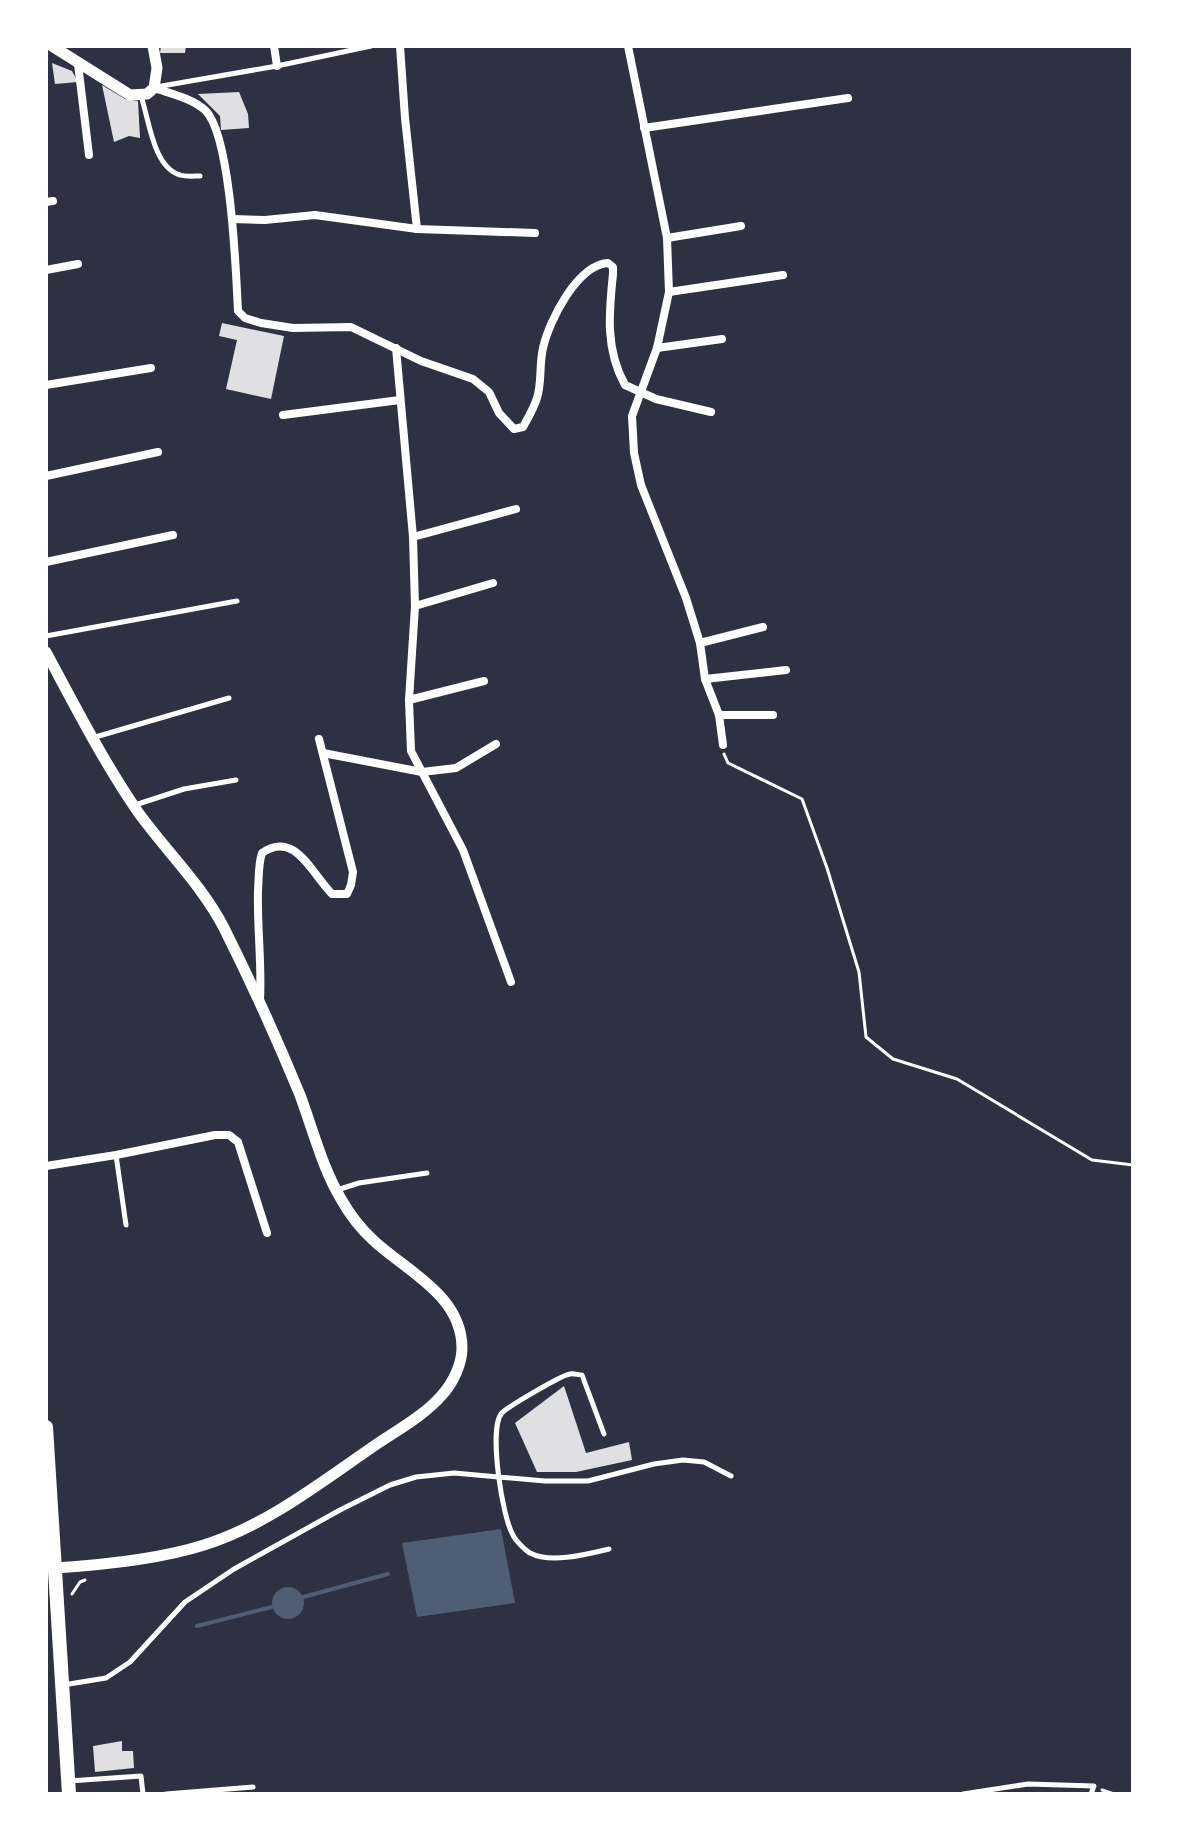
<svg xmlns="http://www.w3.org/2000/svg" width="1179" height="1840" font-family="Cabin,sans-serif">
<style>
.water{fill:#4f5d75}
.lines{fill:none;stroke-linecap:round;stroke-linejoin:round}
.stream{stroke:#4f5d75;stroke-width:4}
.building{fill:#e0e0e3}
.path{stroke:#fff;stroke-width:3}
.service{stroke:#fff;stroke-width:5}
.minor{stroke:#fff;stroke-width:8}
.tertiary{stroke:#fff;stroke-width:11}
.primary{stroke:#fff;stroke-width:14}
</style>
<rect width="100%" height="100%" fill="#2d3142"/>
<g class="water">
<polygon points="501,1529 515,1603 417,1617 402,1543"/>
<circle cx="288" cy="1603" r="16"/>
</g>
<g class="lines">
<g class="stream">
<polyline points="303,1597 388,1574"/>
<polyline points="197,1626 272,1607"/>
</g>
</g>
<g class="building">
<polygon points="161,46 186,46 185,53 160,53"/>
<polygon points="52,63 72,71 78,82 55,84"/>
<polygon points="102,85 125,99 138,101 140,138 129,136 114,142"/>
<polygon points="239,92 248,114 249,128 221,130 220,116 198,94"/>
<polygon points="222,323 284,336 271,399 226,389 237,340 219,336"/>
<polygon points="564,1386 586,1453 629,1442 632,1460 576,1472 537,1472 515,1423"/>
<polygon points="122,1741 122,1751 133,1751 134,1768 95,1772 93,1746"/>
</g>
<g class="lines">
<g class="path">
<polyline points="724,754 728,763 802,799 827,868 859,972 866,1037 893,1059 957,1079 1092,1160 1133,1165"/>
<polyline points="72,1594 80,1582 85,1580"/>
<polyline points="1102,1790 1114,1794"/>
</g>
<g class="service">
<polyline points="156,87 277,66 371,46"/>
<path d="M141,96C149,119 153,167 180,175C186,177 194,176 200,176"/>
<polyline points="46,636 237,601"/>
<polyline points="92,738 229,698"/>
<polyline points="135,805 184,789 236,780"/>
<polyline points="116,1155 126,1225"/>
<polyline points="337,1190 359,1183 427,1173"/>
<path d="M604,1434L582,1375C578,1375 574,1373 570,1374C562,1375 505,1408 501,1414C489,1431 502,1517 513,1535C515,1540 525,1550 530,1553C551,1564 588,1554 609,1549"/>
<polyline points="63,1685 106,1678 130,1662 185,1602 234,1569 340,1510 390,1485 416,1477 454,1473 545,1481 588,1481 654,1464 683,1460 704,1462 731,1476"/>
<polyline points="69,1781 141,1776 143,1794"/>
<polyline points="166,1794 253,1787"/>
<polyline points="963,1794 1028,1784 1094,1786 1091,1794"/>
</g>
<g class="minor">
<polyline points="274,46 277,66"/>
<polyline points="400,46 405,118 417,229"/>
<polyline points="628,46 667,238 669,292 657,348 632,416 634,453 641,485 686,598 700,643 705,679 719,715 723,745"/>
<polyline points="78,64 89,155"/>
<path d="M154,88C172,94 191,98 205,110C231,134 236,273 238,311L245,318L261,323L293,328L351,327L421,361L473,379L489,392L499,413L514,429L523,427C528,418 534,408 537,398C542,383 539,365 543,348C549,321 577,265 608,263L613,267V274C609,312 605,349 625,385L656,399L711,412"/>
<polyline points="644,128 848,98"/>
<polyline points="46,202 53,201"/>
<polyline points="233,219 265,220 315,215 417,229 535,233"/>
<polyline points="667,238 741,226"/>
<polyline points="46,270 78,264"/>
<polyline points="669,292 783,275"/>
<polyline points="396,348 413,537 415,606 409,700 411,751 463,850 511,982"/>
<polyline points="657,348 722,339"/>
<polyline points="46,385 151,368"/>
<polyline points="283,415 400,400"/>
<polyline points="46,476 158,452"/>
<polyline points="413,537 516,509"/>
<polyline points="46,562 173,535"/>
<polyline points="415,606 493,583"/>
<polyline points="700,643 763,627"/>
<polyline points="705,679 786,670"/>
<polyline points="409,700 484,681"/>
<polyline points="719,715 773,715"/>
<polyline points="323,753 422,772 456,768 496,744"/>
<path d="M260,1000C262,964 257,927 258,891C259,878 258,865 262,853C295,830 311,873 332,894H347L351,885L353,872L319,739"/>
<polyline points="46,1166 116,1155 215,1135 229,1135 238,1142 267,1233"/>
</g>
<g class="tertiary">
<polyline points="52,46 130,95 147,94 154,88 157,68 153,46"/>
<path d="M46,652C75,706 103,761 138,812C166,851 202,885 224,928C251,982 277,1039 300,1095C313,1130 322,1167 341,1199C350,1215 360,1228 373,1240C406,1271 462,1295 462,1348C462,1364 453,1383 442,1395C425,1415 396,1431 374,1446C320,1483 267,1525 204,1545C160,1559 102,1565 55,1568"/>
</g>
<polyline class="primary" points="46,1427 69,1794"/>
</g>
<rect width="1179" height="1840" fill="none" stroke="#ffffff" stroke-width="96"/>
</svg>
